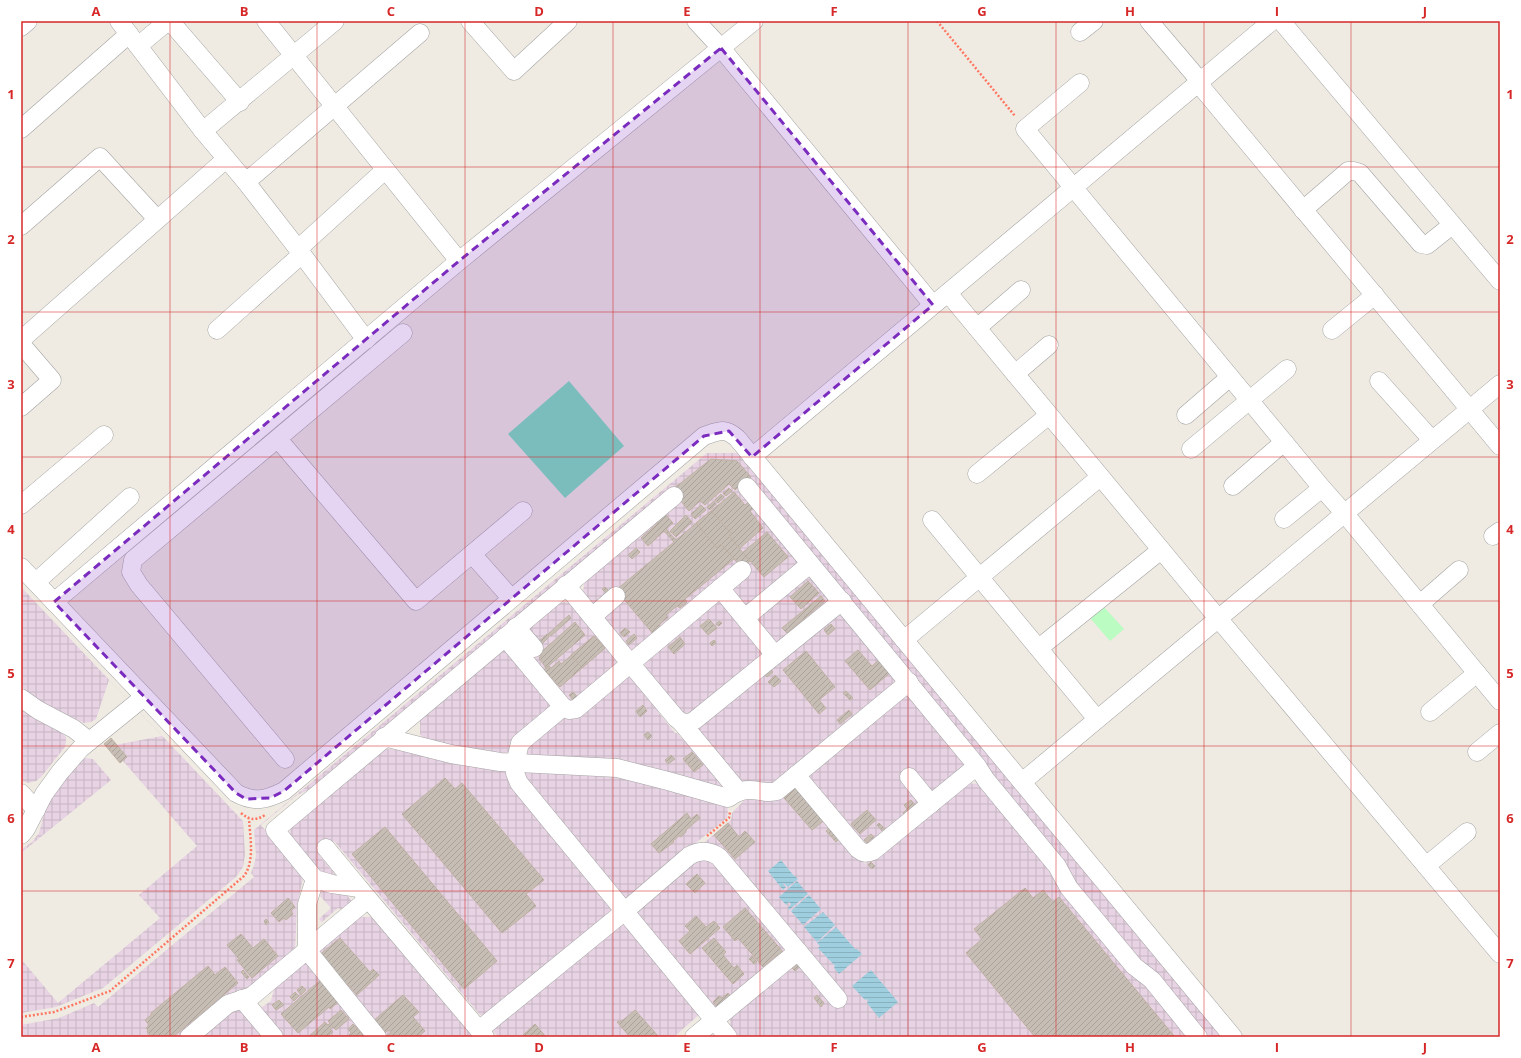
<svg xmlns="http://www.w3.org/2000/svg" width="1521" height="1058" font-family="'Open Sans',sans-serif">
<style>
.industrial{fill:url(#industrial-grid)}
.park{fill:#bbfcc2}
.pitch{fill:#7be2bd}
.water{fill:url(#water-rules)}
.building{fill:url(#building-hatch);stroke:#c1b1a3}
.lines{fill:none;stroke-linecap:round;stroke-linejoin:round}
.minor-casing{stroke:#a4a4a4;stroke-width:19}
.path{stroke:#ff7762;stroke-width:2.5;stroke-dasharray:2 2;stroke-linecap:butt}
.minor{stroke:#fff;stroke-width:18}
.marked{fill:#7b2cbf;fill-opacity:0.2;stroke:#7b2cbf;stroke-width:3;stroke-dasharray:8 5;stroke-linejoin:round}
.grid{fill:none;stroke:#d62828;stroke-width:1;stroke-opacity:0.55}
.neatline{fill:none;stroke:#d62828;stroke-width:1.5}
.grid-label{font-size:13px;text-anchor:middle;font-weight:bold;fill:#d62828}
</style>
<defs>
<pattern id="industrial-grid" width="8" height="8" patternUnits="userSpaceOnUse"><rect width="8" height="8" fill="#e8d3e4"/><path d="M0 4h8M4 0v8" fill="none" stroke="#c7b5c3"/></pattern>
<pattern id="water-rules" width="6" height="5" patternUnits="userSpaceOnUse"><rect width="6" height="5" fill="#9fcfdf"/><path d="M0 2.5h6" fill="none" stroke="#88b1bf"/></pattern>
<pattern id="building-hatch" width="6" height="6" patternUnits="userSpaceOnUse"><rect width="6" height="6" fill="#c6bdb5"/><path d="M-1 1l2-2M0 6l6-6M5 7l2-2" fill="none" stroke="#aaa29b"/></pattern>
</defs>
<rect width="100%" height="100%" fill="#efebe2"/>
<g class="industrial">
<polygon points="707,453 739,453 1225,1037 1208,1037 1156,975 1139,963 803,560 743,609 726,589 631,651 595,606 585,596 583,591 585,580 311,789 297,795 261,825 301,873 303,879 297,905 295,954 250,991 242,990 235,996 225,998 179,1037 21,1037 21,1025 59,1018 94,1003 98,1007 254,877 251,873 254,865 256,856 254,830"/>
<polygon points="812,572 834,598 773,647 752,621"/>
<polygon points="21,587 243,821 245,855 243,867 236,877 103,988 56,1007 21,1013 21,959 58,1003 160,918 139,895 197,846 110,746 162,736 109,680 96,719 91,722 84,723 35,699 21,686"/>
<polygon points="720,595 768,652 691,713 684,713 680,710 644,668 646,657"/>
<polygon points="564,602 572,603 621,661 571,705 516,636 525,632 559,603"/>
<polygon points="843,609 899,677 896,688 771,790 742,785 695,729"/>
<polygon points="502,648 555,703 503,757 425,742 420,734 420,716"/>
<polygon points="625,674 632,676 657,706 658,712 675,733 677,733 684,741 689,742 726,785 722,790 522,758 523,747"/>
<polygon points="902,694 911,695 965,758 964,768 935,792 920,797 918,807 868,847 806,780 806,772"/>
<polygon points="21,709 32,717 61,732 66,737 66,741 65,747 41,777 36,781 29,783 21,781"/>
<polygon points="382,748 407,751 503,770 515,782 614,912 487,1015 480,1015 334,841 319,855 339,879 333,878 317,869 290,840 290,829"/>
<polygon points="85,758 93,759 111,780 21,853 21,850 32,842 39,833 46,807 52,798 68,776"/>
<polygon points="522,771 615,775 727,806 728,811 727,818 697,842 694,849 628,901 621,900 525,784"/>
<polygon points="796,781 865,864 966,783 980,784 1191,1037 737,1037 730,1029 730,1019 797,957 700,846 731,820 732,813 749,795"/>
<polygon points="711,859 793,951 715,1013 635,916 635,909 690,863"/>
<polygon points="323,888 345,892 353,903 345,911 338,908 322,922 319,919 331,908 320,896"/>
<polygon points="359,917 371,917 473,1037 382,1037 316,952"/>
<polygon points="621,922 627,922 702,1012 674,1037 498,1037 493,1031 493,1025"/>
<polygon points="308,957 368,1037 283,1037 262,1012 262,1007 271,1001 276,982"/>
<polygon points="236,1010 243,1011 267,1037 198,1037 232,1011"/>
</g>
<polygon class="park" points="1103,606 1124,629 1110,641 1090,618"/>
<polygon class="pitch" points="569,381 624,446 565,498 508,434"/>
<g class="water">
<polygon points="781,860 794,876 795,876 798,879 788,887 784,883 783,884 786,887 783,890 768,871"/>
<polygon points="797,881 808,894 789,910 788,908 791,904 789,902 786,905 779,897"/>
<polygon points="809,895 821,909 803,925 791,911"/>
<polygon points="823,912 835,925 817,942 804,927"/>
<polygon points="836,927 855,949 857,949 862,954 839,974 834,968 835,966 818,948 820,946 817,943"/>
<polygon points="871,970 898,1002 879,1018 867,1003 868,1001 867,999 865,1000 852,986"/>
</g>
<g class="building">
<polygon points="711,459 737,461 751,477 735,490 729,484 705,505 700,501 689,511 672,490"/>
<polygon points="729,488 732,491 726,496 723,493"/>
<polygon points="734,492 745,505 751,500 757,506 750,511 763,528 739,549 742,553 767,532 788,557 764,577 750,561 742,568 734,559 685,599 687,602 680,608 677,606 666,615 668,617 659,625 661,628 654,635 616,590 674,542 664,531 648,546 641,538 658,523 656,522 665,514 673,523 666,529 676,540"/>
<polygon points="721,494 724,497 718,503 715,500"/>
<polygon points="714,501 716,504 710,510 707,507"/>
<polygon points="701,505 706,510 695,519 691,514"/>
<polygon points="711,511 732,534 729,536 750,561 742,568 721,544 717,548 696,523"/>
<polygon points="686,515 692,522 676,537 670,531"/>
<polygon points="636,548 640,552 632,559 628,555"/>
<polygon points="808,581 819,593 801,609 790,597"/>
<polygon points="605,587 609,591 606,593 602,589"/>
<polygon points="821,596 825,601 787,633 782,628"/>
<polygon points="569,615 571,618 551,636 548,634"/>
<polygon points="709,619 717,628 708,635 700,626"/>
<polygon points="719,621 722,623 719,626 716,624"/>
<polygon points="575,622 585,635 546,668 539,658 541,656 539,654"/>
<polygon points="831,624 835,629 828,635 824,630"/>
<polygon points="625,628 630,632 624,637 620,633"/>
<polygon points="547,634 549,637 540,646 537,643"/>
<polygon points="634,634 637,638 629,645 626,641"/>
<polygon points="594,636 605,648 560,687 544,670 549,666 551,668 559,661 561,664"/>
<polygon points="594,636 605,648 582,668 571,655"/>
<polygon points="680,637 685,644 674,654 668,647"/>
<polygon points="714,640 716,643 712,646 710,643"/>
<polygon points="858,650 872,666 881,658 892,671 870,690 845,661"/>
<polygon points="806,651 835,687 819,700 826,708 819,714 783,670"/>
<polygon points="770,669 773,672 767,677 765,675"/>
<polygon points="775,675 781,681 774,687 768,682"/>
<polygon points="846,691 853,698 850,700 843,693"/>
<polygon points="573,692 578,697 574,701 569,695"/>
<polygon points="643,705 647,711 640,717 636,711"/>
<polygon points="849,710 852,714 840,724 837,720"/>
<polygon points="648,732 652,736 648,740 644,735"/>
<polygon points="111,738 127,757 120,763 104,744"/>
<polygon points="692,752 703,765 694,772 683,759"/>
<polygon points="671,755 675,759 668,764 665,760"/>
<polygon points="445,778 455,789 462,783 544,880 526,894 536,906 502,933 402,814"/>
<polygon points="798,786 826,819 812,830 784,798"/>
<polygon points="911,800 916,806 905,815 903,813 907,809 904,805"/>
<polygon points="867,810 876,820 860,834 851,824"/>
<polygon points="687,813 691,819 697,814 700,818 686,830 686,832 681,837 679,836 673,841 674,842 659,853 651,844"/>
<polygon points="728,823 739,837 745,831 755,842 735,859 714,835"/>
<polygon points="879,823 885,829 883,832 877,825"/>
<polygon points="385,827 497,961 464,989 352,854"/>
<polygon points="830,827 840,838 836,842 826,831"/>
<polygon points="871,834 874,837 867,843 864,840"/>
<polygon points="871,862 875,866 872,869 868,865"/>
<polygon points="697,874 705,883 695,893 686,884"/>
<polygon points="1025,888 1033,898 1043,890 1053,902 1059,897 1175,1037 1035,1037 966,953 982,939 974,929"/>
<polygon points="288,898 295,907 291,911 293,914 286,920 284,918 279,922 271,913"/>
<polygon points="745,908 784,953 779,957 777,955 763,967 738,938 735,941 723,927"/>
<polygon points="696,916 706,927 714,921 720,928 690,954 679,941 690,931 685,926"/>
<polygon points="266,919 269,922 266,925 264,921"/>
<polygon points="241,934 253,948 264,939 278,956 252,978 237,960 239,959 227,945"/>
<polygon points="340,938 370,972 373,969 379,975 357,995 347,984 345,986 318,956"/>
<polygon points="714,938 726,952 723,955 734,968 737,965 744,974 733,984 702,948"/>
<polygon points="752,956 757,962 754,964 749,959"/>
<polygon points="796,960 801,966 795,971 790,966"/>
<polygon points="208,966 215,975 225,967 238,983 173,1037 152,1037 147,1032 148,1030 146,1028 149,1025 145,1020 151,1015 151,1013"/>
<polygon points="243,970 249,977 247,979 241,972"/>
<polygon points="323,978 342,999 330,1009 329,1007 298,1033 281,1014"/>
<polygon points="302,986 306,990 301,995 297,990"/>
<polygon points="295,992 299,996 294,1001 290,997"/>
<polygon points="728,993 732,998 719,1009 713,1002 719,996 722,998"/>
<polygon points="403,995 419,1012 413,1017 425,1031 418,1037 385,1037 391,1032 388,1030 383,1035 372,1022"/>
<polygon points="817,995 824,1003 821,1007 814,998"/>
<polygon points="279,1000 284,1005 276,1010 272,1005"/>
<polygon points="341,1010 349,1019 336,1030 333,1027 330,1029 333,1032 327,1037 308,1037 325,1022 328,1025 330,1023 328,1021"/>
<polygon points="635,1010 659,1037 630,1037 617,1022 619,1021 622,1021"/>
<polygon points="353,1024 364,1036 363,1037 351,1037 349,1035 351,1033 348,1029"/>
<polygon points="535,1024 546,1037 525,1037 523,1035"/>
</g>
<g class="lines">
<g class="minor-casing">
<g id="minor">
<polyline points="119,21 203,131 246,182 298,249 366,340"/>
<polyline points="170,21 240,102"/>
<polyline points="266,21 459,261"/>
<polyline points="470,21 514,71 568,21"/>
<polyline points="696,21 721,48 933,305"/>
<polyline points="1149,21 1200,81"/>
<polyline points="1281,21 1500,281"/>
<polyline points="21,27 28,21"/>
<polyline points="1080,32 1094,21"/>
<polyline points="138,46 168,21"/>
<polyline points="1080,83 1025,129 1322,488 1345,514 1500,701"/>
<polyline points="1198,83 1500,446"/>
<polyline points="21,129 129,34"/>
<polyline points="203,131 335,21"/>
<polyline points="246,182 420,33"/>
<polyline points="1303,210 1348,171 1354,171 1360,173 1421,244 1427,245 1452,225"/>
<polyline points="21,226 100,157 157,219"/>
<polyline points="298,249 385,170"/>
<polyline points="948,293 1217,617 1500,954"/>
<polyline points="977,328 1021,290"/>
<polyline points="217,330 302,254"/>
<polyline points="1332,330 1375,295"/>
<polyline points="21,340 226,159"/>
<polyline points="21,344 52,380 21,407"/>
<polyline points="1015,374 1049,345"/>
<polyline points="1379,381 1432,440"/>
<polyline points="1186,415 1230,377"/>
<polyline points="278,439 416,601 523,511"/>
<polyline points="1191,449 1287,369"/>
<polyline points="752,457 1272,21"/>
<polyline points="977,474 1049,415"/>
<polyline points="1233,486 1284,442"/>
<polyline points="747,487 977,766 986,780 1057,866 1069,888 1134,966 1152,980 1198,1037"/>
<polyline points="21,505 104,435"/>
<polyline points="1284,519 1322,488"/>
<polyline points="932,520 1097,719"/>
<polyline points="1493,536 1500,531"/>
<polyline points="472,554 511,598"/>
<path d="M21,567L236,793C254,803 266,800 284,791L704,436C719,431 724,427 737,438L1233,1037"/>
<polyline points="36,582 130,497"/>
<polyline points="566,585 630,663 676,718 681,722 688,724 695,720 842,601"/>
<polyline points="720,588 775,655"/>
<polyline points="54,602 459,261 754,21"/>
<polyline points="1420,604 1459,570"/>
<polyline points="592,617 616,596"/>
<polyline points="745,618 810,564"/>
<polyline points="516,627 534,648"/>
<polyline points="505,637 563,707"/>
<polyline points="904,640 1100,477"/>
<polyline points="1039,648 1161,550"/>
<polyline points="21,698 38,710 74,729 89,741"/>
<polyline points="1430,712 1477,673"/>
<polyline points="681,722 739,792"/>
<path d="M384,737L451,754L500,762L617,768L668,781L728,798C732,796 737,792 742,791C754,787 765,795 777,791L909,682"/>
<polyline points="1477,752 1500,733"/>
<polyline points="285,759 139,585 131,572 133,560 403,333"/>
<path d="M796,775L858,849C863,853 866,854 873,851L977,766"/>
<polyline points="909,777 931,804"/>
<path d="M1022,782C1180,649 1340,517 1500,384"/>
<polyline points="21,793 36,810"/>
<polyline points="21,835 26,829 44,794 60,772 81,748 144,697"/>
<polyline points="326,848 359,888"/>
<polyline points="1426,866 1467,832"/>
<polyline points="368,899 307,950 377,1037"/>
<polyline points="242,999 274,1037"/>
<path d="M479,1030L625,911L689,856C700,850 709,850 719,857L838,999"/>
<polyline points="189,1037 228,1004 252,996 307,950 307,904 315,879"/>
<polyline points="485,1037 359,888 332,884 315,879 275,830 674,496"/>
<polyline points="694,1037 798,951"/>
<polyline points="728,1037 519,783 515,773 515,764 520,743 563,707 569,710 576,709 742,570"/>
</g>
</g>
<g class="path">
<polyline points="937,21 1015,116"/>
<path d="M241,813C249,820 256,821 265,815"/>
<polyline points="707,836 729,818 730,812"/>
<path d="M21,1017L54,1012L110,991L244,876C255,861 250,837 249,819"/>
</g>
<use href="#minor" class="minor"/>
</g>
<path class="marked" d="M721,48L933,305L752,457L729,431L704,436L284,791L270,798L246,799L236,793L54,602L459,261Z"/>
<path class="grid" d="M170,21V1037M317,21V1037M465,21V1037M613,21V1037M760,21V1037M908,21V1037M1056,21V1037M1204,21V1037M1351,21V1037M21,167H1500M21,312H1500M21,457H1500M21,601H1500M21,746H1500M21,891H1500"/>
<rect width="1521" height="1058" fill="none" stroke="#ffffff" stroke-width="44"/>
<rect x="22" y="22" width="1477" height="1014" class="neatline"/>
<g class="grid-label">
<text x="96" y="16">A</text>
<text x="244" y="16">B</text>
<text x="391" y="16">C</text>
<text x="539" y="16">D</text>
<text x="687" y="16">E</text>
<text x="834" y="16">F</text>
<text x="982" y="16">G</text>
<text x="1130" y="16">H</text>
<text x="1277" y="16">I</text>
<text x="1425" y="16">J</text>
<text x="11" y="99">1</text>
<text x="1510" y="99">1</text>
<text x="11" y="244">2</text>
<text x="1510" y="244">2</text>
<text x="11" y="389">3</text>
<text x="1510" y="389">3</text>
<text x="11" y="534">4</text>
<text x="1510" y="534">4</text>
<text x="11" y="678">5</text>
<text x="1510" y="678">5</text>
<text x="11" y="823">6</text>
<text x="1510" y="823">6</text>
<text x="11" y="968">7</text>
<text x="1510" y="968">7</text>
<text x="96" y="1052">A</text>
<text x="244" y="1052">B</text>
<text x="391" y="1052">C</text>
<text x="539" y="1052">D</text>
<text x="687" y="1052">E</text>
<text x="834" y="1052">F</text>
<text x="982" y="1052">G</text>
<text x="1130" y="1052">H</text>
<text x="1277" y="1052">I</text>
<text x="1425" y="1052">J</text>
</g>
</svg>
